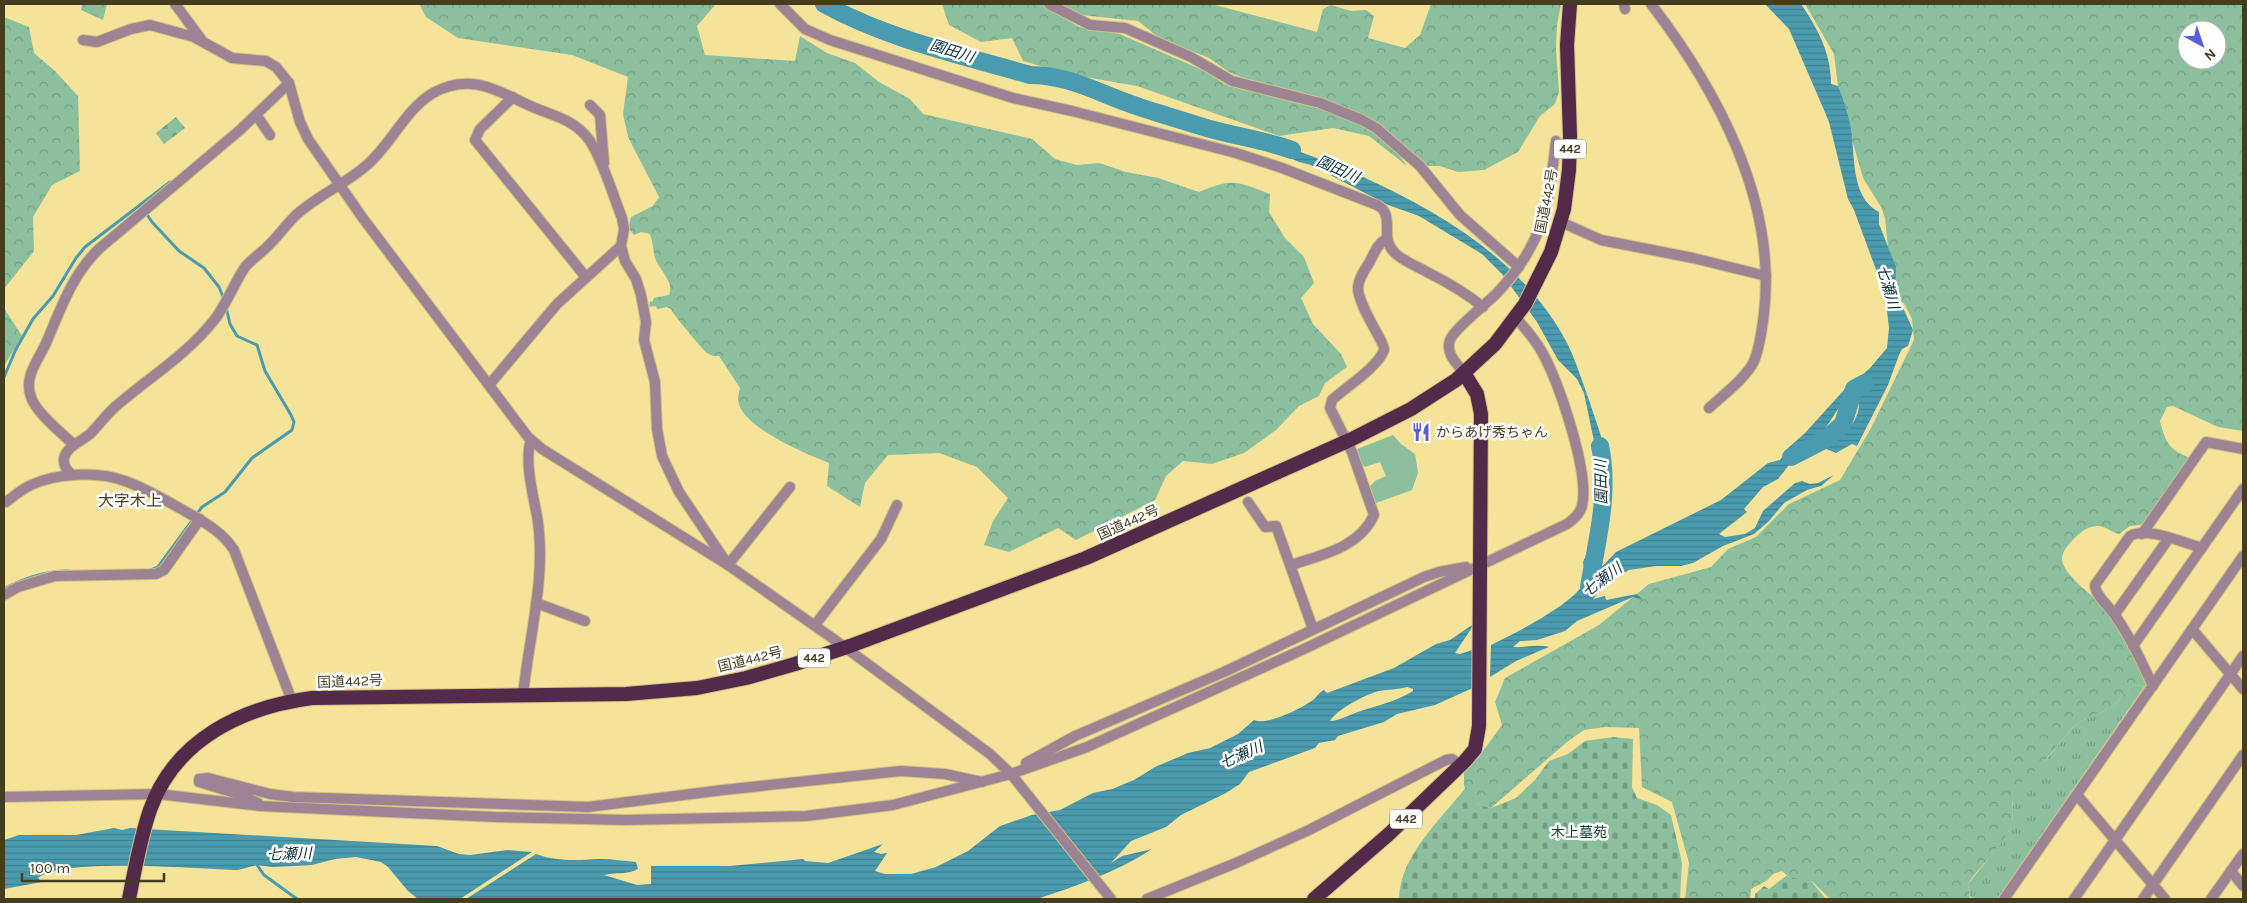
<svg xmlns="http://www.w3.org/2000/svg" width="2247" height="903" font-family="Karla,'Noto Sans JP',sans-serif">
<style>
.grass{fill:#8cbf9e}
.forest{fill:url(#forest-crowns);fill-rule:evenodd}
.cemetery{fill:url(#cemetery-stones)}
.park{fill:url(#park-tufts)}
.water{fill:url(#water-rules);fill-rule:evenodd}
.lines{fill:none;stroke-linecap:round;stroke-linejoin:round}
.stream{stroke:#4a9baf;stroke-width:3}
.river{stroke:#4a9baf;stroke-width:18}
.minor-casing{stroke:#d2c281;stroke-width:12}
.tertiary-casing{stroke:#d2c281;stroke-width:12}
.trunk-casing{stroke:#d2c281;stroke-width:16}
.minor{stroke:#9c8495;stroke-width:10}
.tertiary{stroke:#9c8495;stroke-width:10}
.trunk{stroke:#542a4b;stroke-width:14}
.labels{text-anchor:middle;stroke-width:5;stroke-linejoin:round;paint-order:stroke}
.shield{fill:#fff;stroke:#7c7762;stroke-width:1}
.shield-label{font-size:12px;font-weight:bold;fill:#443d1f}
.street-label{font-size:14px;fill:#443d1f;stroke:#fff}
.poi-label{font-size:14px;fill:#443d1f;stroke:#fff;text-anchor:start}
.park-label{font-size:14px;fill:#0e3e25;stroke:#fff}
.water-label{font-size:15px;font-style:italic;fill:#062e37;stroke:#fff}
.quarter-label{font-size:16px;fill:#443d1f;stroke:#fff}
</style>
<defs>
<pattern id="forest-crowns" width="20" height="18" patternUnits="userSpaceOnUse" patternTransform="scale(1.25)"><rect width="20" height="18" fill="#8cbf9e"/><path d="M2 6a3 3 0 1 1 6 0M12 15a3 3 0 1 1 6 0" fill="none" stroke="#749c80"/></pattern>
<pattern id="cemetery-stones" width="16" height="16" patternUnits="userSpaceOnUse" patternTransform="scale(1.25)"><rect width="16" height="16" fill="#8cbf9e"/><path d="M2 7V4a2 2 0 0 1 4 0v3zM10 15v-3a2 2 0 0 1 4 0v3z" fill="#749c80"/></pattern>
<pattern id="park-tufts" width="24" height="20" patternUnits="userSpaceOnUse" patternTransform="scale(1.25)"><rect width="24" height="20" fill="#8cbf9e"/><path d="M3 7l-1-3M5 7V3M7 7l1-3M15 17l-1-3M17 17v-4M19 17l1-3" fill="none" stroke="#749c80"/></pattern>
<pattern id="water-rules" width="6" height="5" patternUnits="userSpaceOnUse" patternTransform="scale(1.25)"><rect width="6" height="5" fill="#4a9baf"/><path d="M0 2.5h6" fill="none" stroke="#3f808e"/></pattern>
</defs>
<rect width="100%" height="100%" fill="#f5e39a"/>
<polygon class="grass" points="1393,435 1401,444 1415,454 1418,473 1412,490 1376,503 1371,501 1369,487 1375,481 1386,476 1380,462 1365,467 1362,464 1357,449"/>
<g class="forest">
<polygon points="82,4 107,4 103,20 81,10"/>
<path d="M419,4H716L697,26L705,55L795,61L800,36L827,53L855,63L879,82L910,99L923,114L1032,139L1055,159L1077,165L1099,163L1126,172L1158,178L1199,192C1233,178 1236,181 1270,194L1269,212L1285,238L1304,257L1314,283L1301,298L1313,324L1341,354L1347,367L1325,383L1319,396L1299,406L1276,430L1244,453L1212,464L1183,461L1166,476L1155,500L1076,540L1058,528L1009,552L984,545L993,521L1008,498L977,467L939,453L888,455L865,483L860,507L827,486L829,463C807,454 740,427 738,400C738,396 739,392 740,388L719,356C715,356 711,356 707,353C702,349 672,313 671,309L667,307L658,309L655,306L649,307L650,301L652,302L654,298L669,295C675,282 659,270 655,258C653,250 653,242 650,234L641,232L634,235L628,228L631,217L653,206L659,197L628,137L623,114L628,77L572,55L458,38L426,17Z"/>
<polygon points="942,4 1041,4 1079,27 1115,32 1207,72 1224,84 1244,90 1320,106 1336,104 1304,93 1243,78 1229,72 1209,58 1158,37 1138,21 1081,15 1058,4 1211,4 1317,32 1323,9 1331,5 1351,11 1366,10 1374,16 1368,38 1405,48 1420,35 1431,4 1561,4 1557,25 1556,49 1559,92 1555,104 1540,116 1518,152 1484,170 1458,172 1440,166 1427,166 1392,145 1407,166 1369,136 1333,128 1279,136 1137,86 1068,74 1023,61 1012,38 981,42 949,25"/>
<path d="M1805,4H2243V431L2218,427L2173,406L2167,407L2160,421C2165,441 2169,450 2188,457V465L2147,524L2130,526L2119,534C2114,533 2110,530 2106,528C2091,521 2079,533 2070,543C2066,548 2062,552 2062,560C2064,574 2089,593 2099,602C2121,625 2135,656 2146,685L2144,687L2137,685L2131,687L2111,708L2080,722L2072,728L2013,799C2012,807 2014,815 2012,823C2004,847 1981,863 1968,884L1970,899H1830L1813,882L1790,878L1782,871L1773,874L1766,881L1751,889L1750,899H1685L1689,863L1672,802L1642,787L1639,728L1605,727L1584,730L1567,742L1491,808L1473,803L1464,786V766L1478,758L1502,725L1495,702L1505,678L1599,625L1649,584L1711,567L1728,549L1756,537L1789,504L1840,480L1870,430L1914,340L1912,319L1904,303L1899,302L1893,295L1885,218L1881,207L1863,178L1839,94L1834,54ZM2187,30H2217V60H2187Z"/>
<polygon points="4,17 29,27 34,53 55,71 78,96 80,171 52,185 33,217 34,251 4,289"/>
<polygon points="4,308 22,336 4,366"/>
</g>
<g class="cemetery">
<polygon points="176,117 185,128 164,144 156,133"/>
<path d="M1613,737L1633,739L1632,787L1637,798L1657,805L1671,815L1682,863L1680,899H1399C1400,855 1441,820 1466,787L1477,804L1491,808L1516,798L1535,780L1549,761L1568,754L1585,741Z"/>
<polygon points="1786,876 1812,882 1826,899 1755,899 1755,894 1764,886 1769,889"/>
</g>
<polygon class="park" points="2137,685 2144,687 1997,899 1974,899 1970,896 1968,884 2001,843 2009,831 2013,817 2013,799 2019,784 2046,760 2072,728 2080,722 2111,708 2131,687"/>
<g class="water">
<path d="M1765,4H1801C1818,29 1831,53 1831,84L1838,86C1843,98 1847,111 1850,124C1856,152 1849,197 1879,212V224L1896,267L1895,290L1913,330L1908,346L1902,349L1899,355L1888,385L1857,446L1852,444L1836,453L1826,449L1827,444C1844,439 1860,420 1859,402L1849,400L1838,409L1819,438L1806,452L1789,465L1778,479L1763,487L1744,509L1747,512L1719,534L1725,537L1745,534L1755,528L1763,511L1795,483L1802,481L1810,484L1818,483L1834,475L1821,486L1807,490L1784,503L1769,521L1754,534L1723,546L1693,563L1681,566H1656L1629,570L1606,583L1593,599L1605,596L1606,600L1637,594L1643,600L1633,597L1577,621L1565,631L1537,640L1520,641L1513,647C1525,648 1537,644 1549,647L1516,661L1490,677L1491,645C1517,632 1572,605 1586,581L1583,562L1595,536L1600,519V507L1595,446L1584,393L1577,379L1558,360L1537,322L1502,274L1482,254L1419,216L1388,205L1311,165L1299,162L1243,138L1212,130C1265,138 1314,155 1363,177C1443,213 1525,263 1567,343C1576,361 1582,381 1589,400C1595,419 1603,438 1606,458C1607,467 1600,471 1600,479C1600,495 1610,511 1604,528C1599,543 1582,559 1593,576L1616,552L1721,500L1768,463L1780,460L1788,448L1805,433L1854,379L1861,376L1870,368L1887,348L1889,328L1885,294L1854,210L1848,199L1829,122L1824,110L1789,29Z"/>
<path d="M1475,623L1455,653L1460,654L1475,649V687L1435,705L1397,714L1384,722L1338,736L1335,740L1319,743L1315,748L1249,772L1240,784L1226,793L1181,815L1166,827L1131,841L1111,863L1122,856L1152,849C1117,872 1076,886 1037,899H466L536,854C558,862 578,860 600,859C612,859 624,861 636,862L638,869C628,875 615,872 604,875L637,885L651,884V866H730L803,859L805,861L828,863L883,844L874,852L881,854L887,853L875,871L885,874H911L936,867L968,851L1000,826L1032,815L1060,810L1093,793L1112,789L1134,780L1155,767L1188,753L1210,748L1238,734L1254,720C1267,726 1302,708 1313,700C1318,696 1318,693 1324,690L1327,693L1394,668L1436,644L1450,640ZM1407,687L1413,689V691C1397,701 1379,705 1361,711C1350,714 1342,720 1330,721C1336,710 1366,694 1379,691C1388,689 1397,690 1407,687Z"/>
<path d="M114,828L122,830L130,828L437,846L459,854L470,855L507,850L532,852L460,899H418L408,891L388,867L381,862L356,857L335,859L312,865L272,867L257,865L238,870C200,869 62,857 38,878L42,882L4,889V840L19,835H76Z"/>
</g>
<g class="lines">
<g class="stream">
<polyline points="141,206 152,222 179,251 204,268 219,287 224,299"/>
<polyline points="4,377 16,349 33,319 53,296 76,258 85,247 170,182"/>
<polyline points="151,570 158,567 202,507 225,492 252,458 292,430 294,422 291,415 265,371 257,345 237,336 230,324 226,307"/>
<path d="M4,589C23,578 47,571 69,571"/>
<polyline points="255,862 264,875 297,899"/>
</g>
<g class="river">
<path d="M824,4C887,39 961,55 1030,75C1066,75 1095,91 1128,103C1152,112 1176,118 1200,126C1231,136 1262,139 1292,150"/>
<polyline points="1791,457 1826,439 1843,424 1854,389 1865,383"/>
<path d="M1589,587C1597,541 1610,492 1600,446"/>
</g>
<g class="minor-casing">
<g id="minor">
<polyline points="175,4 201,39"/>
<path d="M780,4L805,29L830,40L1013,98L1072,111L1236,153L1282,168L1377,205C1396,215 1379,237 1394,252C1402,261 1417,266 1427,272C1447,282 1466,293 1483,307"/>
<polyline points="1049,4 1090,25 1125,28 1191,57 1232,81 1320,103 1362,120 1376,128 1420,166 1460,215 1519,267"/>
<polyline points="1624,4 1625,9"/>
<path d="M1651,4C1717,90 1777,201 1764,313C1762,329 1760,347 1754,361C1747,377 1722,396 1709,408"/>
<polyline points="83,40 97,42 131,29 150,25 194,37 232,58 266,61 276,67 289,83 300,122 308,139 362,217 528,437 542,449 728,565 835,640 990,754 1011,774 1111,899"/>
<polyline points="513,97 480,129 475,140 585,276"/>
<polyline points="590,105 600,115 604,163"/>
<polyline points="257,116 270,135"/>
<polyline points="1561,222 1601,240 1693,258 1766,276"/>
<polyline points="489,385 557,304 621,246"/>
<path d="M74,445C62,433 36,413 31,397C23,376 40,358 47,341C61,308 73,273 100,248L240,130L289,83"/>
<path d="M73,475C67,472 63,465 64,458C67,446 82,441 90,434C99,425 106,415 115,407C148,378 187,355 215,319C227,303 234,284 245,267C252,259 261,253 269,245C278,236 286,225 296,215C318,195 346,184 368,164C392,143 405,110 433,93C473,71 500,93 535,108C555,116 573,120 587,137C600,152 614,198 622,218L624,229L621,246L625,261L636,279L641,295L646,322L644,340L655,382L657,429L662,456L679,492L728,565L790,487"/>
<path d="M6,502C14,496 22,489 31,485C57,473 98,471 125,481C145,488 165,500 183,510C202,521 222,531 234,550L292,701"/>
<polyline points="1248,502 1265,527 1276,526 1313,629"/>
<polyline points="2142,534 2206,442 2243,449"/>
<path d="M1291,565C1321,555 1359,548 1374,515L1352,452L1330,408L1332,400C1346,387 1378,367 1384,350C1386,344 1357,305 1358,287C1359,278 1364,271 1369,263C1374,254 1377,244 1386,239"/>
<polyline points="4,595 18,587 55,576 156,574 164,570 200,519"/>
<polyline points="536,603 585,621"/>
<polyline points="2115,614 2169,538"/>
<polyline points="815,625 881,539 897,505"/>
<polyline points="2192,629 2243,689"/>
<polyline points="2133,646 2243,489"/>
<path d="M2153,686C2141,661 2130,636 2114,614C2108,605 2095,595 2095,585L2130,536C2147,526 2184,543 2202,548"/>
<path d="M523,695C529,636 547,576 537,516C533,495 524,460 531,440"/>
<polyline points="1026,763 1075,736 1224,672 1424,577 1439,572 1466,567"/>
<polyline points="2077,795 2165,899"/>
<path d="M4,797L158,794L260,806L495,817L625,820L806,816L893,805L1011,774L1087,747L1304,649L1567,524C1574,519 1580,514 1582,506C1590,473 1559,383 1542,352C1535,339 1525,328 1516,318"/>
<polyline points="258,803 238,794 199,782 199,779 208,778 270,794 293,797 588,807 723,790 901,771 945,774 982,782"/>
<polyline points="2231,871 2243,886"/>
<polyline points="1147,899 1236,863 1309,830 1446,760 1452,759 1461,766"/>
<polyline points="2004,899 2243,556"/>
<polyline points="2074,899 2243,656"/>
<polyline points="2143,899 2243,755"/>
<polyline points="2211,899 2243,854"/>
</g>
</g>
<g class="tertiary-casing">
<path id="tertiary" d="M1464,373C1457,364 1445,353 1450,340C1453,330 1486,304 1496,294C1544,244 1548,207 1556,141"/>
</g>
<g class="trunk-casing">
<g id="trunk">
<path d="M129,899C135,869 140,839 150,810C175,739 243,707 312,698L626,694L697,688L746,678L795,664L850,646L1086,558L1352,439L1411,409L1456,380L1495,344L1525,304L1551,252L1564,209L1569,170L1570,136L1567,45L1570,4"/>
<polyline points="1314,899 1389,834 1465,761 1475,749 1479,726 1481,414 1477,394 1464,373"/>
</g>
</g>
<use href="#minor" class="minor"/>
<use href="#tertiary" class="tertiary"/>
<use href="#trunk" class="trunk"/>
</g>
<defs>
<g id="restaurant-bare" transform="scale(1.5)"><path d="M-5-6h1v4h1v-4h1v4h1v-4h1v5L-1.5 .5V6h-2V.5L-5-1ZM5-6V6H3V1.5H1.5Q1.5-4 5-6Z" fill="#585fd6" stroke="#fff" stroke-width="2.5" paint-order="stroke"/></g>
</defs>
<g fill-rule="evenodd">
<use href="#restaurant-bare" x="1421" y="432"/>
</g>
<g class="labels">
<g class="shield">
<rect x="1554" y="139.5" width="32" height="19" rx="4"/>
<rect x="798" y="648.5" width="32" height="19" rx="4"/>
<rect x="1390" y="809.5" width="32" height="19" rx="4"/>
</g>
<g class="shield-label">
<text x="1570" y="153">442</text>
<text x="814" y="662">442</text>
<text x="1406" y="823">442</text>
</g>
<g class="street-label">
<text transform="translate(1546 201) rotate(-79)" y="5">国道442号</text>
<text transform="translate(1128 522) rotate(-24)" y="5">国道442号</text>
<text transform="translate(750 659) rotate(-14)" y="5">国道442号</text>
<text transform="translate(350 681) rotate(-2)" y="5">国道442号</text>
</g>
<g class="poi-label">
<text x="1436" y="437">からあげ秀ちゃん</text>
</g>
<g class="park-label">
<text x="1579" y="837">木上墓苑</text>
</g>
<g class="water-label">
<text transform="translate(952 51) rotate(17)" y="5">園田川</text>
<text transform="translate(1338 169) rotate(24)" y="5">園田川</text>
<text transform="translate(1888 287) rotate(74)" y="5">七瀬川</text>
<text transform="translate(1601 482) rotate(-91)" y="5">園田川</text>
<text transform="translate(1602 580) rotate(-37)" y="5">七瀬川</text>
<text transform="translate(1241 755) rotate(-24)" y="5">七瀬川</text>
<text transform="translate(289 854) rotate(-2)" y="5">七瀬川</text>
</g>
<g class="quarter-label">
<text x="130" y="506">大字木上</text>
</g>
</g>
<rect width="2247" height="903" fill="none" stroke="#443d1f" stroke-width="10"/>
<g transform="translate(2202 45) rotate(140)"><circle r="24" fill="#ffffff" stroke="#b4b1a5"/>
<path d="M0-4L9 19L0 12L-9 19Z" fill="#585fd6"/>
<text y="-8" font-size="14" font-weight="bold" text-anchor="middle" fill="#443d1f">N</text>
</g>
<path d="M22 873v8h142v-8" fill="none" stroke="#443d1f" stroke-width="2.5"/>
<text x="30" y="873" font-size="15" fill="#443d1f" stroke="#ffffff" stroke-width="4" paint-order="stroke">100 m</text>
</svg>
